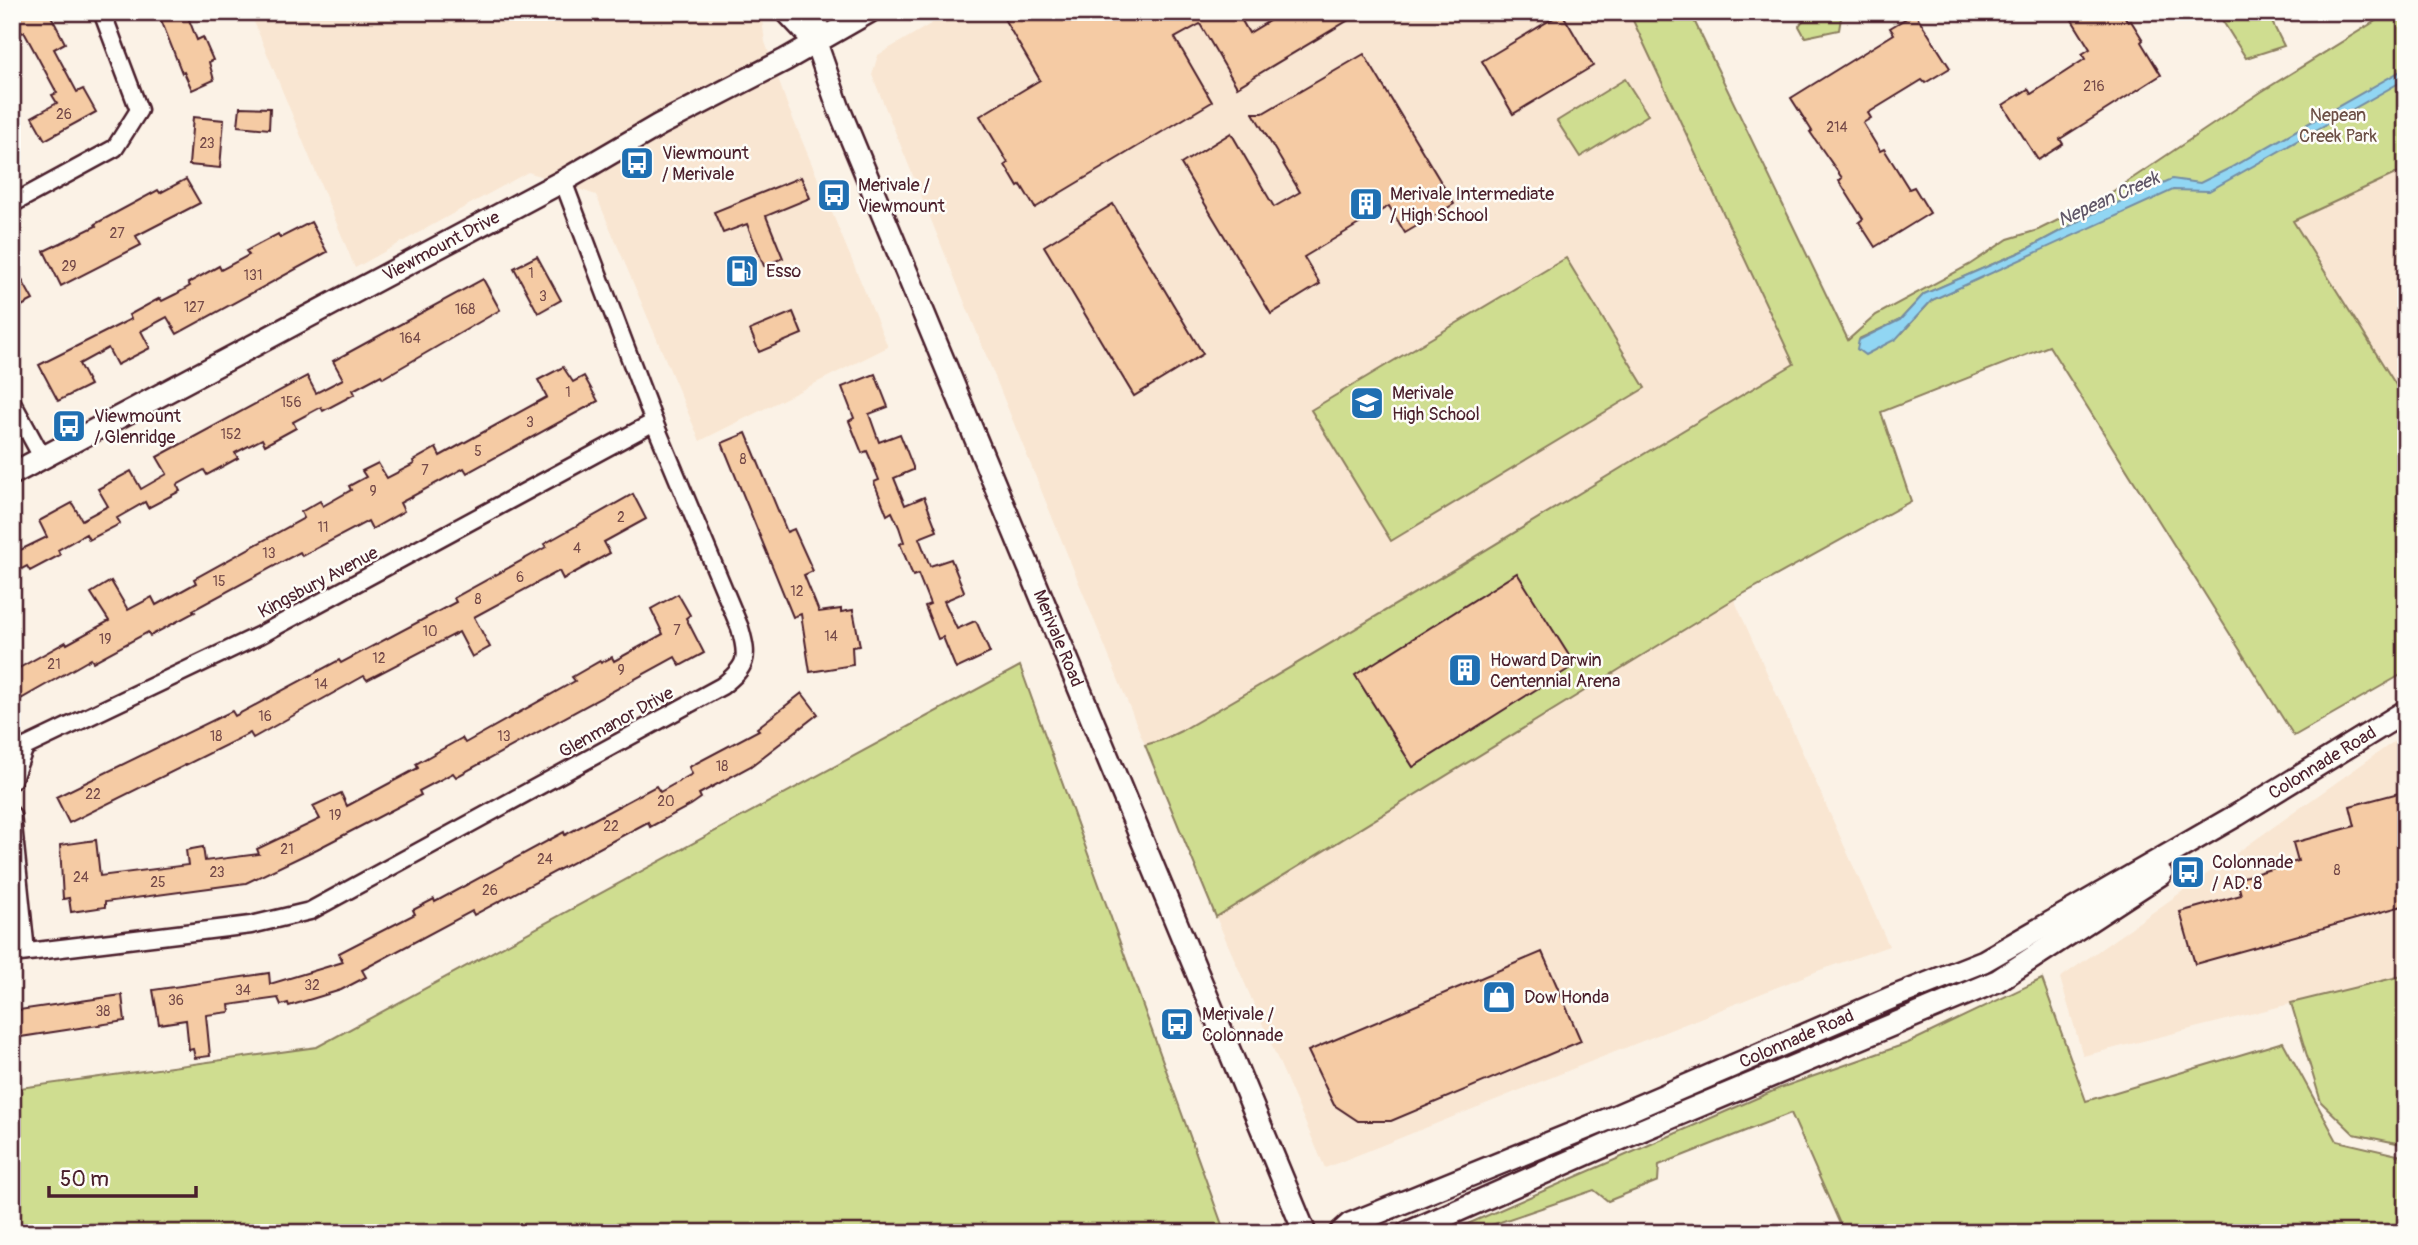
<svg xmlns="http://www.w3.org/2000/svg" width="2418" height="1245" font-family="Pangolin,sans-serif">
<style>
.built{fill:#f9e6d2}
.green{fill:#cfdd90;stroke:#8c7e5e;stroke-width:2;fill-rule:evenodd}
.water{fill:#91d6f3;stroke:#758da3;stroke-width:2}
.building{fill:#f5cba4;stroke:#4a1f2b;stroke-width:2}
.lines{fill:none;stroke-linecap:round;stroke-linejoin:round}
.street-casing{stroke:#4a1f2b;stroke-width:21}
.secondary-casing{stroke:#4a1f2b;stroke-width:26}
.street{stroke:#fdfcf7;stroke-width:16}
.secondary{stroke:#fdfcf7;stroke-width:21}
.labels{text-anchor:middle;stroke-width:5;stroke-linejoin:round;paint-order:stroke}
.number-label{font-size:14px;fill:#754a49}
.park-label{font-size:18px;fill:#6b4e44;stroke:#fdfcf7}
.poi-label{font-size:18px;fill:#4a1f2b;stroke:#fdfcf7;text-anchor:start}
.street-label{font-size:18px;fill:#4a1f2b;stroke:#fdfcf7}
.water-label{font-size:19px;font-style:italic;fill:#5f5667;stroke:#fdfcf7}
</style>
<rect width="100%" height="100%" fill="#fbf2e6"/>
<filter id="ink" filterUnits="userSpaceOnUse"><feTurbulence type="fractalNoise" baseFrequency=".0143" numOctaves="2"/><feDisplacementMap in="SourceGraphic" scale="14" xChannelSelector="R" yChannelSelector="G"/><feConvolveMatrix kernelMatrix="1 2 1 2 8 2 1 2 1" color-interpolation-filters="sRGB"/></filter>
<g filter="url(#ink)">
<g class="built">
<polygon points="250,12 761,12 765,42 788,107 888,347 700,441 596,195 528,172 355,268"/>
<polygon points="951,12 1629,12 1794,364 1662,442 1307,659 1181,731 1162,740 1145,745 872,75 878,55"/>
<polygon points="2406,169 2406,401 2292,221"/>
<polygon points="1734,599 1889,946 1820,970 1325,1168 1216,917"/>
<polygon points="2406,733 2406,975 2083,1056 2060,978"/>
</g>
<g class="green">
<path d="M1629,12H1690L1848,340L1876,315L1969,265L2008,239L2038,230L2103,198L2261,92L2390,12H2406V169L2293,221L2406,401V672L2294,736L2049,346L1881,412L1911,501L1734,599L1216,917L1145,745L1162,740L1181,731C1388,613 1589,485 1794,364ZM2094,213L2102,221L1932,300L1902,333L1859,339L1900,320L1924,294L2023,251Z"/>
<polygon points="1809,12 1842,12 1839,30 1805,37 1799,26"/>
<polygon points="2217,12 2267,12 2284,46 2246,58"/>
<polygon points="1625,79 1648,115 1580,157 1557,121"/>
<polygon points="1566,258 1645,388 1391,541 1311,410"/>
<polygon points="1020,666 1225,1233 12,1233 12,1089 317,1047"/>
<polygon points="2406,975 2406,1145 2354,1134 2321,1102 2291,1003"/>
<polygon points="2042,979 2086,1101 2283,1042 2337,1141 2406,1157 2406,1233 1844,1233 1791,1113 1659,1165 1658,1181 1608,1201 1594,1190 1468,1233 1447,1233 1780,1088 1908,1043"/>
</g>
<polygon class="water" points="2406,68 2406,79 2209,191 2173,190 1932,300 1896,339 1865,355 1857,349 1859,340 1900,320 1924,294 2023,251 2094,213 2172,179 2200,183 2230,168"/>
<g class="building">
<polygon points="12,12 49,12 65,43 54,49 77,92 83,89 96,112 45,140 32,117 57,103 52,95 57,93 24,32 21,33 12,18"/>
<polygon points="158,12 186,12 197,40 203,37 213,60 209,62 214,80 192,90 184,72 182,73"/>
<polygon points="1000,12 1135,12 1140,20 1153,12 1237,12 1249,33 1284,12 1362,12 1237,87 1200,24 1175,38 1212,102 1035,208 1021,185 1018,187 1005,165 1008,163 980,116 1040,80"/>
<polygon points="2067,12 2122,12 2128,22 2131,21 2143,40 2141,42 2161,75 2060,139 2063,144 2038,160 2003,105 2028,89 2031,94 2085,59 2082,54 2090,49"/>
<polygon points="1562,13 1593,66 1513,114 1482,61"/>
<polygon points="1915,13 1950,68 1925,83 1922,80 1868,113 1871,118 1863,123 1880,151 1884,149 1909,189 1914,187 1930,213 1875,247 1859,222 1863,219 1839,181 1842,178 1810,132 1812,131 1791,98 1894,34 1890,28"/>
<polygon points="1364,54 1454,204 1405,233 1389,206 1304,257 1320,284 1271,314 1181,164 1231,133 1274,207 1300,192 1253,113 1263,113"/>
<polygon points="240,107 270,108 269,129 238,126"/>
<polygon points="193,117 224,120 220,168 189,165"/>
<polygon points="801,177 810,198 766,216 783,258 764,266 747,224 723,233 714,212"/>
<polygon points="186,179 200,203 136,236 141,245 61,286 44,251 96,226 95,224 158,190 160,193"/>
<polygon points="1113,204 1203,354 1134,396 1044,246"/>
<polygon points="311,222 327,252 177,334 167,317 141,331 150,348 117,365 108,348 79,364 90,385 58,401 39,365 131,319 129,315 160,298 162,301 176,294 190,286 188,283 219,266 221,270 249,255 246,251 278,234 280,238"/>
<polygon points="537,256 561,300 538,313 514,268"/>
<polygon points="12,262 33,300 12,311"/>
<polygon points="483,279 500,310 383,378 381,375 353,390 355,394 323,411 321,407 293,422 296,428 265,445 262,439 235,453 238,458 207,475 204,470 177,485 180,491 148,508 145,502 117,518 120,523 114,527 89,540 86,534 58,550 60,555 30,571 27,566 12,574 12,554 47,537 39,521 72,503 82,520 108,506 98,489 131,471 141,489 167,474 157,457 307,376 316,393 343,379 333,361"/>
<polygon points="793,312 802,334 759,352 750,330"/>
<polygon points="563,367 573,382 584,376 598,401 467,473 464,468 400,503 404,511 372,529 368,521 302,556 300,552 193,610 195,612 150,636 148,632 93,662 91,659 12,704 12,672 66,642 67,644 109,621 91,593 111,581 128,610 152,597 156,605 196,583 194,579 304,518 301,512 320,501 323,506 351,490 349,486 366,477 362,471 378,463 387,478 414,464 413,461 436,448 440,456 547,397 538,380"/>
<polygon points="875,374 888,407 869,414 879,442 900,434 913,467 913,470 894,478 905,505 924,497 937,531 919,538 930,566 951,559 964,591 963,593 944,601 957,629 975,621 977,623 990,653 956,669 943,637 938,639 925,606 930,604 918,574 913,576 900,544 904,542 899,527 892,512 887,515 874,482 879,480 873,465 867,451 862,453 849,421 854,418 842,387"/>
<polygon points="746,433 787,532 794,529 813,571 804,575 819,612 841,609 841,612 853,610 860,646 852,647 853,665 810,672 801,614 793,617 722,443"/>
<polygon points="633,494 646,519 604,542 610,553 563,579 559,571 474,617 490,647 472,657 459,632 367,680 364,676 253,738 250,733 69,823 56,797 232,711 235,716 339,660 341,663 456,602 454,598 546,547 544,544"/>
<polygon points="1517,573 1575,665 1413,767 1355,675"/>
<polygon points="678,594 690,615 686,618 704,653 680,666 675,657 456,777 453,773 419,791 421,795 317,849 246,883 105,902 105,907 71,912 69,898 63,899 60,845 96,840 100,876 188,865 186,850 203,847 205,861 259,854 257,849 320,819 313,806 341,793 347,806 418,768 416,764 462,738 465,743 575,681 572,677 600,661 601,663 612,657 614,661 663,634 651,609"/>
<polygon points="802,693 818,714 751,766 699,794 701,798 691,805 650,827 648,822 474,915 472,911 362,970 366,977 341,990 289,1006 288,1003 281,1005 278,998 229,1005 230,1012 206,1015 210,1056 195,1058 193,1049 189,1050 186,1020 159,1024 153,990 269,973 270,984 343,962 339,953 415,914 413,910 434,899 435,902 564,832 565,835 656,786 660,792 692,774 689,767 759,730 757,728"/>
<polygon points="2406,791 2406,905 2195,964 2180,912 2241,895 2237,879 2298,861 2293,843 2355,826 2350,806"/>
<polygon points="1542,952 1581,1041 1391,1121 1358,1121 1334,1105 1308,1051"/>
<polygon points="122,995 125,1021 14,1038 12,1011"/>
</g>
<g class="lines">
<g class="street-casing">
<g id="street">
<polyline points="12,204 115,148 139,110 102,12"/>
<polyline points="12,402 42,457"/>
<polyline points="12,781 25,747 260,635 654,422"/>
<polyline points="12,815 26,952"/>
<path d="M12,954L251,925L310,911L722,686C747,666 749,659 740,628L654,422L563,181"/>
</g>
</g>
<g class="secondary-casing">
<g id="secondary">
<polyline points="787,12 816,43"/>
<path id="s1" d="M818,12L816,43L839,109L1305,1233"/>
<path id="s2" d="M12,474L563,181L659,125L785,60L869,12"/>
<path id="s3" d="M1340,1233L1350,1224L1616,1116L1893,997L1984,961L2237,815L2406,711"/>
<polyline points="1407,1233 1625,1137 1997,981 2161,874"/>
</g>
</g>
<use href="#street" class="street"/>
<use href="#secondary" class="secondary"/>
</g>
</g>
<defs>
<g id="bus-square" transform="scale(1.75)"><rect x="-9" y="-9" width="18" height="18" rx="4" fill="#1f6fb2" stroke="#fdfcf7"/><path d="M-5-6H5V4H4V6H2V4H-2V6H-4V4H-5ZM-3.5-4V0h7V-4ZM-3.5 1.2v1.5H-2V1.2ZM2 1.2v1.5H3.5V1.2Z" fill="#fff"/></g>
<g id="building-square" transform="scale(1.75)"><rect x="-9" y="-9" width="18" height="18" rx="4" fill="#1f6fb2" stroke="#fdfcf7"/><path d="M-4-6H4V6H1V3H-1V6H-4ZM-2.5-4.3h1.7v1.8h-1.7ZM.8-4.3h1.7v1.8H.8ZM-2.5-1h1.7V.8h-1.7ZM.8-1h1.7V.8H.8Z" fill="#fff"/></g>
<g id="fuel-square" transform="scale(1.75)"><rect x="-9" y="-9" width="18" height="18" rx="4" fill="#1f6fb2" stroke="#fdfcf7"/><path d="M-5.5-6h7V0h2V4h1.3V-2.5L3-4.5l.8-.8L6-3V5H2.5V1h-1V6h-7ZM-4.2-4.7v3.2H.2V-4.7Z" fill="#fff"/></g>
<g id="school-square" transform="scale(1.75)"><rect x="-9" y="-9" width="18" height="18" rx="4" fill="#1f6fb2" stroke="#fdfcf7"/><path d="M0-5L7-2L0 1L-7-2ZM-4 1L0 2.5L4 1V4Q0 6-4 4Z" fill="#fff"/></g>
<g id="shop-square" transform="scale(1.75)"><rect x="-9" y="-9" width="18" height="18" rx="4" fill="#1f6fb2" stroke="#fdfcf7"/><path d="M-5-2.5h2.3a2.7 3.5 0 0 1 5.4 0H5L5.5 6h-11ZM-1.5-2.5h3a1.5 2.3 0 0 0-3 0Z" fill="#fff"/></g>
</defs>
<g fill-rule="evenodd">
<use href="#bus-square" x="637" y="163"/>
<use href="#bus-square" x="834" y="195"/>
<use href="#building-square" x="1366" y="204"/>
<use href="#fuel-square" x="742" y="271"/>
<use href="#school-square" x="1367" y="403"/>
<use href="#bus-square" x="69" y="426"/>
<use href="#building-square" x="1465" y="670"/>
<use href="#bus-square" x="2188" y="872"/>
<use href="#shop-square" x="1499" y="997"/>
<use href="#bus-square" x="1177" y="1024"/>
</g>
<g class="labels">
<g class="number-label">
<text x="2094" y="91">216</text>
<text x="64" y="119">26</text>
<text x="1837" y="132">214</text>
<text x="207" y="148">23</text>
<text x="117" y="238">27</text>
<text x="69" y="271">29</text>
<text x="531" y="278">1</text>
<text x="253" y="280">131</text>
<text x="543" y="301">3</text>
<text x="194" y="312">127</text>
<text x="465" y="314">168</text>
<text x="410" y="343">164</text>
<text x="568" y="397">1</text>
<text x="291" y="407">156</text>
<text x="530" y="427">3</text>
<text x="231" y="439">152</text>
<text x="478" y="456">5</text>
<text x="743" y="464">8</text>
<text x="425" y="475">7</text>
<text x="373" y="496">9</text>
<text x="621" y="522">2</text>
<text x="323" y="532">11</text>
<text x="577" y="553">4</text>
<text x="269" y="558">13</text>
<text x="520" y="582">6</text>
<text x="219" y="586">15</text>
<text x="797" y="596">12</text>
<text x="478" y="604">8</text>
<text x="677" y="635">7</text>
<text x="430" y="636">10</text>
<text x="831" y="641">14</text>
<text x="105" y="644">19</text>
<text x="379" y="663">12</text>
<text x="54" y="669">21</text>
<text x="621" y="675">9</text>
<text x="321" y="689">14</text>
<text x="265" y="721">16</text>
<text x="216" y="741">18</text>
<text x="504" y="741">13</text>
<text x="722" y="771">18</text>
<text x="93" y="799">22</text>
<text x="666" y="806">20</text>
<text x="335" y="820">19</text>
<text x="611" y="831">22</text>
<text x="287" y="854">21</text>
<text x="545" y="864">24</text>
<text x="2337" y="875">8</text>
<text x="217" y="877">23</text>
<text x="81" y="882">24</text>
<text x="158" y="887">25</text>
<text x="490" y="895">26</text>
<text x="312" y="990">32</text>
<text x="243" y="995">34</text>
<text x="176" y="1005">36</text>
<text x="103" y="1016">38</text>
</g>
<g class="park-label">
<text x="2338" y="121">Nepean<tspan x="2338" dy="21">Creek Park</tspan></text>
</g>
<g class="poi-label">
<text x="662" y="159">Viewmount<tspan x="662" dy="21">/ Merivale</tspan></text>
<text x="858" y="191">Merivale /<tspan x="858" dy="21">Viewmount</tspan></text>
<text x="1390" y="200">Merivale Intermediate<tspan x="1390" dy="21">/ High School</tspan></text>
<text x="766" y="277">Esso</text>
<text x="1392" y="399">Merivale<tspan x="1392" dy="21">High School</tspan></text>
<text x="94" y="422">Viewmount<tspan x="94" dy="21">/ Glenridge</tspan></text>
<text x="1490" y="666">Howard Darwin<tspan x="1490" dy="21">Centennial Arena</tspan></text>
<text x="2212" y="868">Colonnade<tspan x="2212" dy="21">/ AD. 8</tspan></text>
<text x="1524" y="1003">Dow Honda</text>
<text x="1202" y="1020">Merivale /<tspan x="1202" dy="21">Colonnade</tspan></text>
</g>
<g class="street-label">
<text dy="6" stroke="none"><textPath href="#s2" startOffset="486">Viewmount Drive</textPath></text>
<text transform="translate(318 582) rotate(-28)" y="6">Kingsbury Avenue</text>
<text dy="6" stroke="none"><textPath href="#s1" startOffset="674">Merivale Road</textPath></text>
<text transform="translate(616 722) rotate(-29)" y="6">Glenmanor Drive</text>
<text dy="6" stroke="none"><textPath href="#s3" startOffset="1092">Colonnade Road</textPath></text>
<text dy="6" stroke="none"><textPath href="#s3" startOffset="497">Colonnade Road</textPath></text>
</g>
<g class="water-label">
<text transform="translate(2108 198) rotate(-24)" y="7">Nepean Creek</text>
</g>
</g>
<rect width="2418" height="1245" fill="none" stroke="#fdfcf7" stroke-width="42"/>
<rect x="21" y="21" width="2376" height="1203" fill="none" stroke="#4a1f2b" stroke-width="2.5" filter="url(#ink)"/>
<path d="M49 1186v10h147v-10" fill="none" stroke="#4a1f2b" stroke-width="3.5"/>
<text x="60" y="1186" font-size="21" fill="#4a1f2b" stroke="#fdfcf7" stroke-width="5" paint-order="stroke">50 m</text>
</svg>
